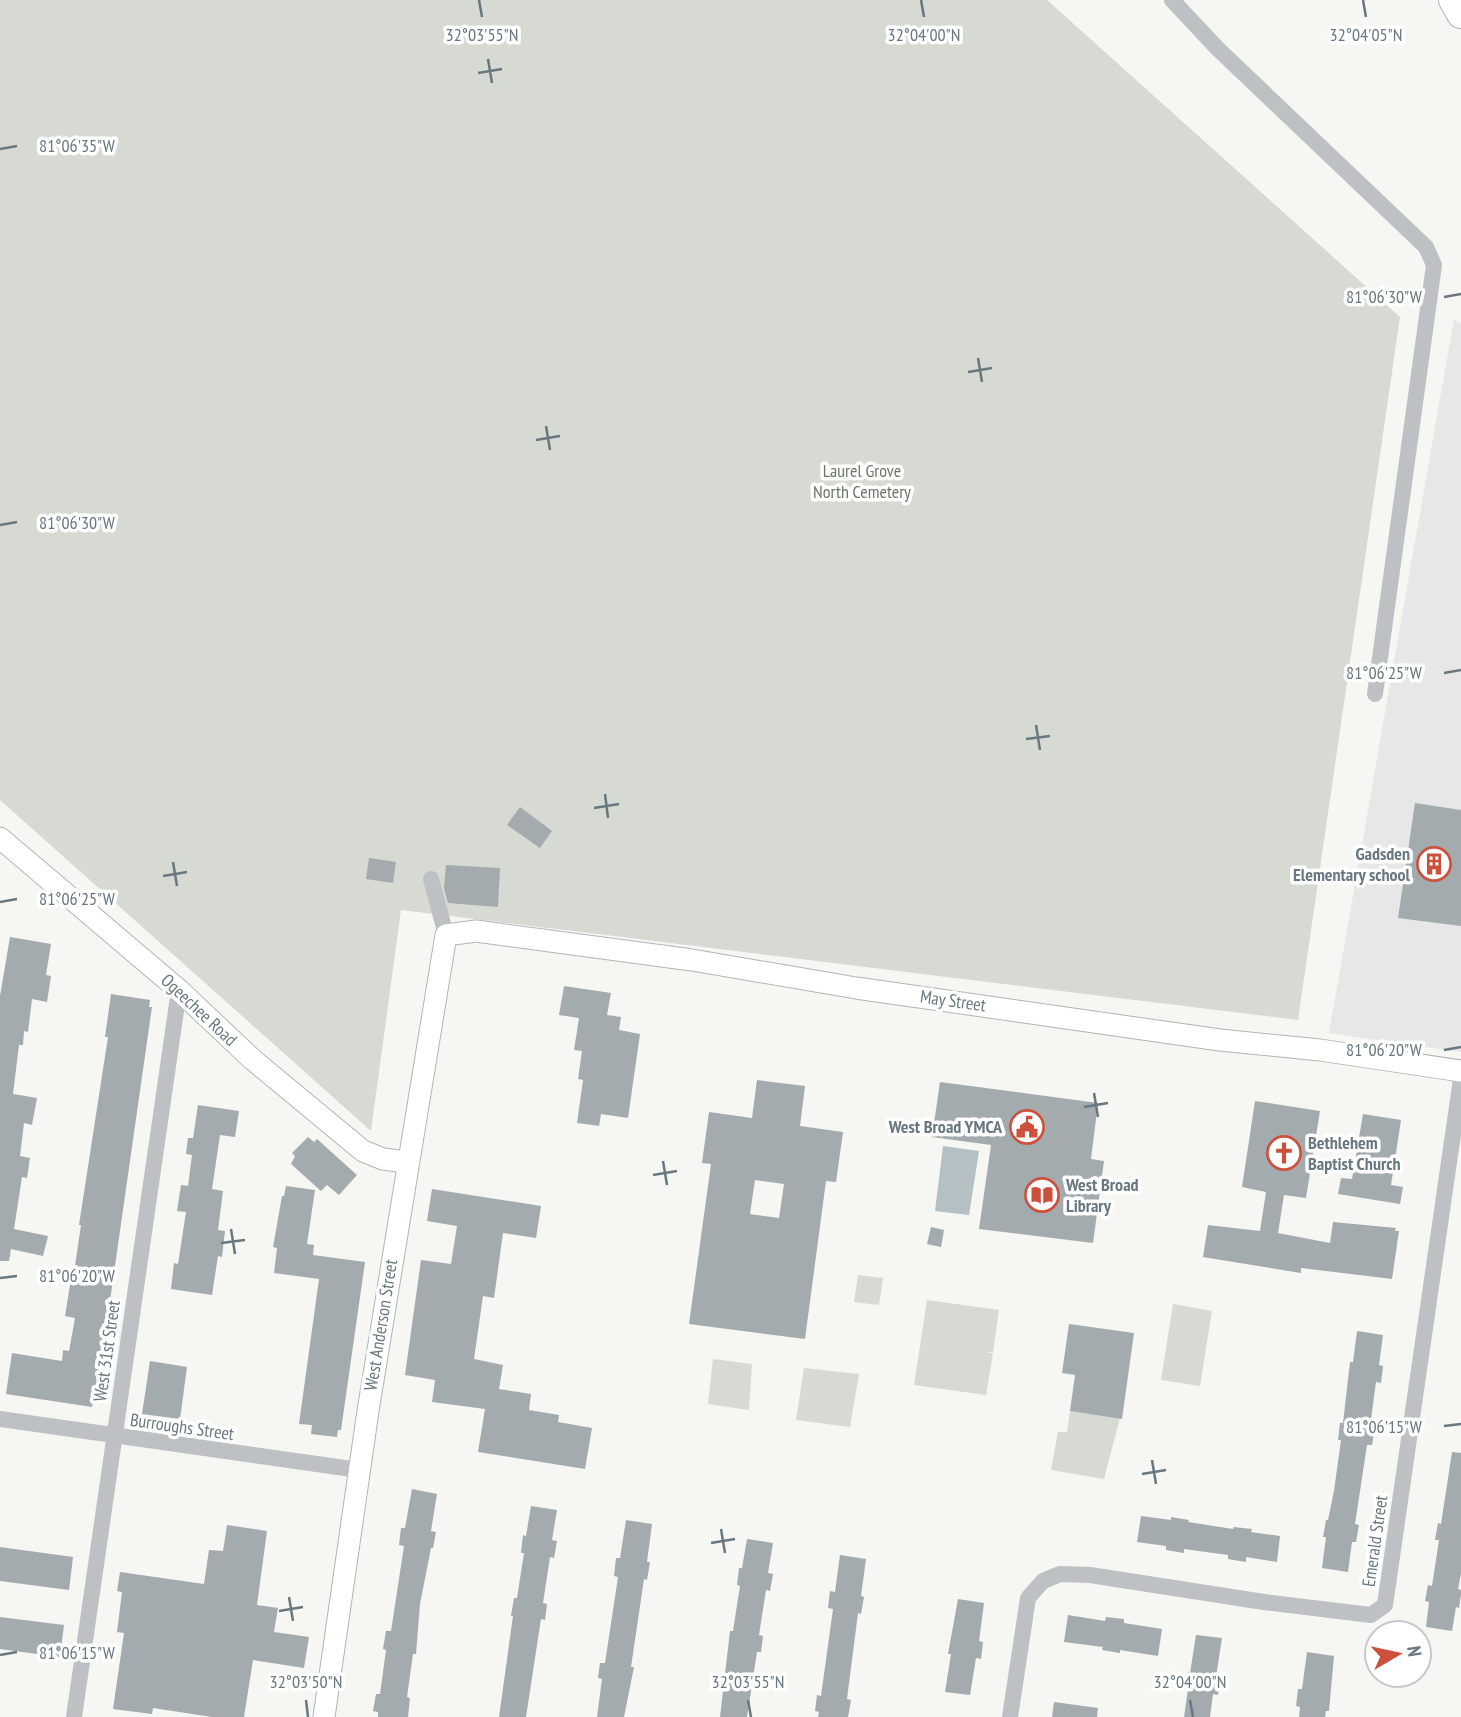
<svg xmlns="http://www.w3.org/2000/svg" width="1461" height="1717" font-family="'PT Sans Narrow',sans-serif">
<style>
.built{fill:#e6e7e6}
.green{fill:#d6dad3}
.water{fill:#b4c0c3}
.building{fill:#a3abaf;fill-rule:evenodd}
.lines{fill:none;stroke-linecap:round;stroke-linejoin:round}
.secondary-casing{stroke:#b0b5b8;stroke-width:23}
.highway-casing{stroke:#afb3b5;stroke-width:30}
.street{stroke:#bdc1c4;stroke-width:16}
.secondary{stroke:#fff;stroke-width:21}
.highway{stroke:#fff;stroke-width:28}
.ticks{fill:none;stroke:#697880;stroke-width:2.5}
.labels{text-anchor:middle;stroke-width:7;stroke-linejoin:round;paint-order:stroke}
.park-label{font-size:18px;fill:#6c7867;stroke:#fff}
.poi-label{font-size:18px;font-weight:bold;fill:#697880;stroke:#fff;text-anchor:end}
.street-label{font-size:18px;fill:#697880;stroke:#fff}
.ticks-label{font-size:18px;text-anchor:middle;fill:#697880;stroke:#fff;stroke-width:7;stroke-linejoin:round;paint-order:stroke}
</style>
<rect width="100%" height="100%" fill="#f6f6f3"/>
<polygon class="built" points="1454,319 1461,324 1461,1052 1329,1033"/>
<g class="green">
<polygon points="0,0 1047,0 1400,317 1298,1020 401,910 371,1131 0,800"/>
<polygon points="858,1275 883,1278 879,1305 854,1302"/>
<polygon points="927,1300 999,1310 993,1352 985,1352 993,1353 986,1395 914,1385"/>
<polygon points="1173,1304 1212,1311 1200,1386 1161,1380"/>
<polygon points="713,1359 752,1364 749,1410 708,1404"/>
<polygon points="804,1368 859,1374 850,1427 796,1420"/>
<polygon points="1070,1411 1120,1418 1104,1479 1051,1470 1058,1432 1067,1432"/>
</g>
<polygon class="water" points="943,1146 979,1151 969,1215 935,1211"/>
<g class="building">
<polygon points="1415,803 1461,810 1461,926 1398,918"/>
<polygon points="520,807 552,831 540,848 507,825"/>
<polygon points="369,858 396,862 393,883 366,879"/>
<polygon points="446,865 500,868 498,907 448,903 444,888"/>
<polygon points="10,937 51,944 46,975 51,976 47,1002 32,999 28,1032 24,1031 23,1045 19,1045 13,1094 37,1098 32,1125 24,1123 20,1156 30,1158 27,1178 22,1177 14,1229 48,1236 43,1256 11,1249 9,1261 0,1261 0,996"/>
<polygon points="564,986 611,993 607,1015 621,1017 619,1030 640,1034 628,1118 601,1114 599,1126 577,1123 583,1080 578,1079 582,1051 574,1050 579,1018 559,1015"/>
<polygon points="111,994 150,1000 149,1007 152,1007 103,1350 92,1407 6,1394 12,1353 62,1361 63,1350 69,1351 75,1318 65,1316 73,1266 75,1266 76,1259 81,1225 79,1225 108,1037 105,1037"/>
<path d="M757,1080L805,1086L800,1126L843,1132L836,1182L826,1181L805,1339L689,1324L711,1164L702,1163L709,1112L752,1118ZM755,1180L784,1184L779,1218L750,1214Z"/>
<polygon points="940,1082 1098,1103 1091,1159 1104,1161 1093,1243 979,1229 991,1145 932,1137"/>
<polygon points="1255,1101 1320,1111 1306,1198 1284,1195 1278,1233 1330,1243 1333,1222 1396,1228 1395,1231 1399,1231 1392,1279 1301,1268 1301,1273 1203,1257 1208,1225 1260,1231 1266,1192 1242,1187"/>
<polygon points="198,1105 239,1111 235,1137 220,1135 212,1189 223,1191 218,1230 225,1231 222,1257 218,1256 212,1295 171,1289 174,1263 178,1264 186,1212 177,1211 181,1185 188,1186 192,1155 186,1154 188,1138 193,1138"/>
<polygon points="1363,1114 1401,1120 1391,1185 1403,1187 1400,1204 1338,1194 1341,1178 1352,1179"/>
<polygon points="308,1137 314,1142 317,1139 357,1175 339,1195 327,1185 321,1191 291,1164 295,1156 292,1153"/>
<polygon points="286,1186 315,1190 307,1244 314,1245 313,1255 365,1262 341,1430 338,1430 337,1437 311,1434 312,1425 299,1424 319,1279 274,1273 277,1248 273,1247 282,1196 284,1196"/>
<polygon points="432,1189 541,1206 536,1238 503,1233 494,1298 483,1296 474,1359 503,1365 499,1389 531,1394 529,1410 559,1415 558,1422 592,1428 585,1469 478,1452 485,1409 432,1402 435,1380 405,1375 421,1260 451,1264 457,1226 427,1221"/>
<polygon points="931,1227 944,1230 941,1247 927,1244"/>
<polygon points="1069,1324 1134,1333 1122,1419 1070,1411 1075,1375 1062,1373"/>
<polygon points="1357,1331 1383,1335 1379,1365 1383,1366 1381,1383 1376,1382 1370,1427 1375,1428 1372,1445 1367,1445 1355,1524 1359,1525 1356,1542 1352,1542 1348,1572 1322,1568 1326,1537 1323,1537 1326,1520 1328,1520 1334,1491 1341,1440 1338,1440 1340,1423 1343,1423 1350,1362 1353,1362"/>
<polygon points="150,1361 187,1367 180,1419 142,1414"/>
<polygon points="1452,1452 1461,1453 1461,1573 1458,1589 1461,1590 1461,1595 1459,1608 1456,1607 1452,1631 1426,1627 1429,1602 1425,1601 1428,1585 1432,1586 1439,1540 1435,1540 1438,1523 1441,1524"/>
<polygon points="412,1489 437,1494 431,1531 436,1532 433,1548 431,1548 420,1604 416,1654 413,1654 407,1697 410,1698 408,1717 378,1717 378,1712 373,1711 376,1694 380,1694 386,1650 383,1649 386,1631 391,1631 404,1546 399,1545 401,1528 405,1528"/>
<polygon points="531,1506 557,1510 552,1540 557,1541 554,1558 550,1557 543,1603 547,1604 545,1620 541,1619 526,1717 499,1717 513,1616 511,1616 514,1598 517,1598 524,1553 521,1553 523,1535 526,1536"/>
<polygon points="1141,1516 1171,1520 1171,1517 1189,1520 1188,1522 1233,1529 1234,1527 1252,1529 1251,1532 1280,1536 1277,1562 1246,1557 1246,1562 1228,1559 1228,1555 1184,1549 1184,1553 1166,1550 1166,1546 1137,1542"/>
<polygon points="626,1520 652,1524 647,1562 650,1562 647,1580 644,1579 631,1667 634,1667 624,1717 597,1717 602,1679 598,1678 600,1663 605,1663 618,1577 614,1576 616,1558 620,1558"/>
<polygon points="227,1525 267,1531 257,1605 278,1608 274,1632 309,1637 304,1668 253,1660 244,1717 212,1717 153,1708 152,1714 113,1709 124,1633 117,1632 122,1592 117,1591 120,1572 204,1584 209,1550 223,1551"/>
<polygon points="747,1539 773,1543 768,1573 773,1574 770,1591 766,1590 759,1635 763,1636 761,1652 757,1652 747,1717 720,1717 730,1631 733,1631 740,1586 737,1585 739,1568 742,1568"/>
<polygon points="0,1547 73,1557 69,1590 0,1581"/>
<polygon points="840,1555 866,1559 861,1596 864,1597 861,1614 858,1613 847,1699 851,1700 848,1717 818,1717 819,1712 815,1711 817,1695 821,1696 833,1609 828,1608 830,1591 835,1592"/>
<polygon points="958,1599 984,1603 979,1641 983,1642 981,1659 976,1658 970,1695 945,1692 951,1654 948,1654"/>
<polygon points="1068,1615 1105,1621 1106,1617 1124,1619 1124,1623 1162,1629 1158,1656 1120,1650 1120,1653 1102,1650 1103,1647 1064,1642"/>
<polygon points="0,1617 64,1625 60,1657 0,1649"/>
<polygon points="1196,1635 1222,1638 1216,1677 1221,1677 1218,1695 1213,1694 1210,1717 1184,1717 1188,1689 1185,1689 1188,1672 1190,1673"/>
<polygon points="1307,1652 1334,1656 1329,1711 1326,1711 1325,1717 1299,1717 1300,1707 1296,1706 1298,1689 1302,1689"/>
<polygon points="1054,1702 1098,1708 1097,1717 1052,1717"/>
</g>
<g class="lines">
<g class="secondary-casing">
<g id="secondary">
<polyline points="0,838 179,990 252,1059 363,1151 383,1159 407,1162"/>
<polyline points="324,1717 368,1411 446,935 476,931 692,960 856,988 1220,1040 1320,1050 1461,1071"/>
</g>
</g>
<g class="highway-casing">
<polyline id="highway" points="1453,0 1461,14"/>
</g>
<g class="street">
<polyline points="1172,0 1218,49 1426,247 1434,265 1375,694"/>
<polyline points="431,879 446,935"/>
<polyline points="0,1419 359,1470"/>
<polyline points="74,1717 179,990"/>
<polyline points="1010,1717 1028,1598 1043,1581 1060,1574 1090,1575 1264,1602 1371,1615 1385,1605 1461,1079"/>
</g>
<use href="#secondary" class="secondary"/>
<use href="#highway" class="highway"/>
</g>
<path class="ticks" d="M479,0L482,17M921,0L924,17M1363,0L1366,17M488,59L492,83M478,73L502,69M0,149L17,146M1444,297L1461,294M978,358L982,382M968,372L992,368M546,426L550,450M536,440L560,436M0,525L17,522M1444,673L1461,670M1036,725L1040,750M1026,739L1050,736M605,794L608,818M594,808L619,804M173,862L177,886M163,876L187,872M0,902L17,899M1444,1050L1461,1047M1094,1093L1098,1117M1084,1107L1108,1103M663,1161L667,1185M653,1175L677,1171M231,1229L235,1254M221,1243L245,1240M0,1278L17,1276M1444,1426L1461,1424M1152,1460L1156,1484M1142,1474L1166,1470M721,1529L725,1553M711,1543L735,1539M289,1597L293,1621M279,1611L303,1607M0,1655L17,1652M306,1700L308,1717M748,1700L751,1717M1190,1700L1193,1717"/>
<defs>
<g id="building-ring" transform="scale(1.75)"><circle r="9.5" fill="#fff" stroke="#cd503c" stroke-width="1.5"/><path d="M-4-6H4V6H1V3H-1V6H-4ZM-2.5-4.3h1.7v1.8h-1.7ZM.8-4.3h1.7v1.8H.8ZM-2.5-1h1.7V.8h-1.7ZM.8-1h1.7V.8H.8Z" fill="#cd503c"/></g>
<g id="civic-ring" transform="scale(1.75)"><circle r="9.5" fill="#fff" stroke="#cd503c" stroke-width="1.5"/><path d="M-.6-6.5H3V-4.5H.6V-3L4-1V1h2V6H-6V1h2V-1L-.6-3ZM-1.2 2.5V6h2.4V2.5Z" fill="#cd503c"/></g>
<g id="church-ring" transform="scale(1.75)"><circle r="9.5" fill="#fff" stroke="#cd503c" stroke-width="1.5"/><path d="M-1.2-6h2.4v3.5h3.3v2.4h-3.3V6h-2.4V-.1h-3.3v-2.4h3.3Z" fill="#cd503c"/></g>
<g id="library-ring" transform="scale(1.75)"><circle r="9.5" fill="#fff" stroke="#cd503c" stroke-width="1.5"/><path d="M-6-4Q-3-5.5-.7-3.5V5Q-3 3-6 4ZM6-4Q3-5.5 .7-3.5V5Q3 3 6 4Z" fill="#cd503c"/></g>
</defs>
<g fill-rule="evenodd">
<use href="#building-ring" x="1434" y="864"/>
<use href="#civic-ring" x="1027" y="1127"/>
<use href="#church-ring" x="1284" y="1153"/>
<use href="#library-ring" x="1042" y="1195"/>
</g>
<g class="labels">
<g class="park-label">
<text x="862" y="477">Laurel Grove<tspan x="862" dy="21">North Cemetery</tspan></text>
</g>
<g class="poi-label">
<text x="1410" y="860">Gadsden<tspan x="1410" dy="21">Elementary school</tspan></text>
<text x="1002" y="1133">West Broad YMCA</text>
<text x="1308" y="1149" text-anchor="start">Bethlehem<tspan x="1308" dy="21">Baptist Church</tspan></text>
<text x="1066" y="1191" text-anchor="start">West Broad<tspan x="1066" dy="21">Library</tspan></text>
</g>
<g class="street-label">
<text transform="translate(953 1001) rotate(8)" y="6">May Street</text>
<text transform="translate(199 1010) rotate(43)" y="6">Ogeechee Road</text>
<text transform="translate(381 1325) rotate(-81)" y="6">West Anderson Street</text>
<text transform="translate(107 1351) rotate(-82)" y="6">West 31st Street</text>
<text transform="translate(182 1427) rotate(8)" y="6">Burroughs Street</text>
<text transform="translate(1375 1541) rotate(-82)" y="6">Emerald Street</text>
</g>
</g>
<g class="ticks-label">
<text x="482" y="41">32°03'55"N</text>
<text x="924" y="41">32°04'00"N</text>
<text x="1366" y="41">32°04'05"N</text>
<text x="77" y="152">81°06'35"W</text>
<text x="1384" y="303">81°06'30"W</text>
<text x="77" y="529">81°06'30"W</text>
<text x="1384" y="679">81°06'25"W</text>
<text x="77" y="905">81°06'25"W</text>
<text x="1384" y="1056">81°06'20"W</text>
<text x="77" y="1282">81°06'20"W</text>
<text x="1384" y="1433">81°06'15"W</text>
<text x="77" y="1659">81°06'15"W</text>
<text x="306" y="1688">32°03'50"N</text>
<text x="748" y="1688">32°03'55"N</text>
<text x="1190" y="1688">32°04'00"N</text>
</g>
<g transform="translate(1398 1654) rotate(81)"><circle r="33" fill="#ffffff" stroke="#c3c9cc" stroke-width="2"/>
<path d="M0-5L12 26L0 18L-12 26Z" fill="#cd503c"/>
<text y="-10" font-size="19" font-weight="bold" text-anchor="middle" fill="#697880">N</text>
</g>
</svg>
